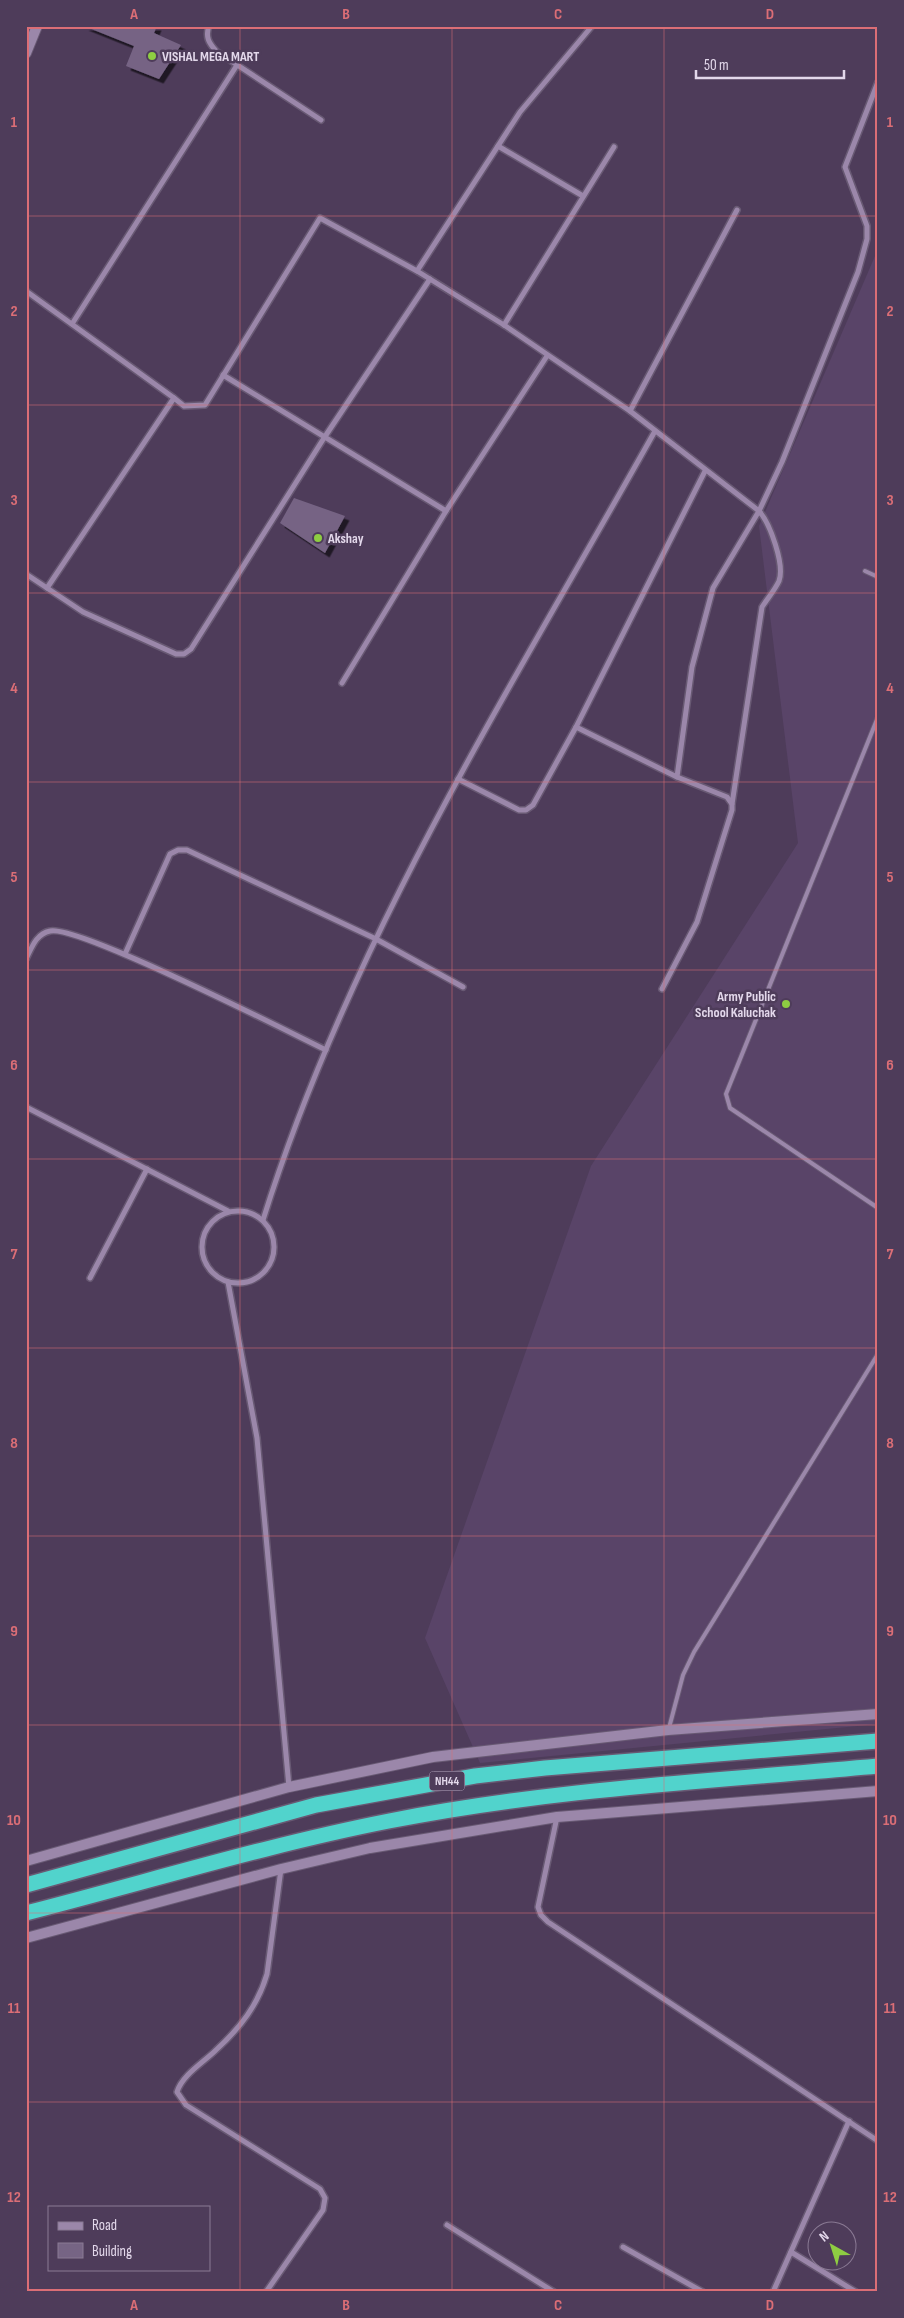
<svg xmlns="http://www.w3.org/2000/svg" width="904" height="2318" font-family="'Sofia Sans Condensed',sans-serif">
<style>
.built{fill:#594468}
.building{fill:#766484;filter:url(#shadow)}
.lines{fill:none;stroke-linecap:round;stroke-linejoin:round}
.lane-casing{stroke:#685973;stroke-width:6}
.street-casing{stroke:#685973;stroke-width:8}
.secondary-casing{stroke:#685973;stroke-width:12}
.highway-casing{stroke:#685973;stroke-width:18}
.lane{stroke:#9b87aa;stroke-width:4}
.street{stroke:#9b87aa;stroke-width:5}
.secondary{stroke:#9b87aa;stroke-width:10}
.highway{stroke:#51d3cc;stroke-width:15}
.grid{fill:none;stroke:#db6e76;stroke-width:1;stroke-opacity:0.55}
.poi-dot{fill:#8ecd42;stroke:#4e3c5a;stroke-width:2}
.labels{text-anchor:middle;stroke-width:5;stroke-linejoin:round;paint-order:stroke}
.shield{fill:#4e3c5a;stroke:#b6a9c0;stroke-width:1}
.shield-label{font-size:12px;font-weight:bold;fill:#e3d8eb}
.poi-label{font-size:14px;font-weight:bold;fill:#e3d8eb;stroke:#4e3c5a;text-anchor:start}
.neatline{fill:none;stroke:#db6e76;stroke-width:2}
.grid-label{font-size:16px;text-anchor:middle;font-weight:bold;fill:#db6e76}
</style>
<defs>
<filter id="shadow"><feDropShadow dx="4.5" dy="4.5" stdDeviation="0" flood-color="#0009"/></filter>
</defs>
<rect width="100%" height="100%" fill="#4e3c5a"/>
<polygon class="built" points="878,249 878,1724 480,1763 425,1638 591,1166 798,843 759,526"/>
<g class="building">
<polygon points="84,26 157,26 154,33 181,45 159,79 126,66 134,46"/>
<polygon points="294,498 345,516 325,553 280,523"/>
</g>
<g class="lines">
<g class="lane-casing">
<g id="lane">
<polyline points="865,571 878,577"/>
<polyline points="878,717 726,1094 730,1108 878,1208"/>
<polyline points="669,1728 683,1675 694,1652 878,1354"/>
</g>
</g>
<g class="street-casing">
<g id="street">
<path d="M209,26C205,37 209,43 216,51L321,120"/>
<polyline points="498,146 583,196"/>
<polyline points="417,271 520,112 592,26"/>
<polyline points="26,291 174,398 47,588"/>
<polyline points="72,324 237,65"/>
<polyline points="504,325 614,147"/>
<polyline points="223,375 446,511"/>
<polyline points="174,398 184,406 205,405 320,218 417,271 504,325 630,411 759,511 713,588 692,667 677,777"/>
<polyline points="630,411 737,210"/>
<polyline points="26,574 83,612 176,654 184,654 191,649 324,438 430,279"/>
<polyline points="342,683 446,511 547,356"/>
<polyline points="576,727 677,777 727,797 732,804 732,810 697,922 662,989"/>
<polyline points="458,779 519,810 526,810 533,805 576,727 705,471"/>
<path d="M732,804L762,607C767,599 775,590 779,581C785,565 770,523 759,511L782,462L858,272L867,239V226L845,167L878,82"/>
<polyline points="125,954 170,854 178,850 187,850 376,939 463,987"/>
<path d="M26,959C32,947 36,934 50,931C77,924 287,1031 326,1050"/>
<polyline points="26,1107 228,1211"/>
<circle cx="238" cy="1247" r="36"/>
<path d="M263,1220C351,938 512,687 655,431"/>
<polyline points="90,1278 147,1169"/>
<polyline points="228,1282 257,1438 289,1787"/>
<polyline points="557,1817 538,1907 541,1915 548,1922 878,2141"/>
<polyline points="447,2225 554,2292"/>
<polyline points="623,2247 703,2292"/>
<polyline points="791,2252 856,2292"/>
<path d="M266,2292L323,2210L325,2198L320,2189L186,2105L177,2092C182,2075 204,2062 216,2050C240,2028 258,2005 267,1974L281,1869"/>
<polyline points="773,2292 849,2121"/>
</g>
</g>
<g class="secondary-casing">
<g id="secondary">
<polyline points="26,53 37,26"/>
<polyline points="26,1861 289,1787 433,1757 668,1730 878,1714"/>
<polyline points="26,1938 281,1869 370,1848 557,1817 878,1791"/>
</g>
</g>
<g class="highway-casing">
<g id="highway">
<polyline points="26,1885 316,1805 475,1776 545,1768 878,1741"/>
<path d="M26,1913C147,1882 267,1845 389,1821C550,1789 715,1781 878,1766"/>
</g>
</g>
<use href="#lane" class="lane"/>
<use href="#street" class="street"/>
<use href="#secondary" class="secondary"/>
<use href="#highway" class="highway"/>
</g>
<path class="grid" d="M240,26V2292M452,26V2292M664,26V2292M26,216H878M26,405H878M26,593H878M26,782H878M26,970H878M26,1159H878M26,1348H878M26,1536H878M26,1725H878M26,1913H878M26,2102H878"/>
<g class="poi-dot">
<circle cx="152" cy="56" r="5"/>
<circle cx="318" cy="538" r="5"/>
<circle cx="786" cy="1004" r="5"/>
</g>
<g class="labels">
<rect class="shield" x="429.5" y="1771.5" width="35" height="19" rx="4"/>
<g class="shield-label">
<text x="447" y="1785">NH44</text>
</g>
<g class="poi-label">
<text x="162" y="61">VISHAL MEGA MART</text>
<text x="328" y="543">Akshay</text>
<text x="776" y="1001" text-anchor="end">Army Public<tspan x="776" dy="16">School Kaluchak</tspan></text>
</g>
</g>
<rect width="904" height="2318" fill="none" stroke="#4e3c5a" stroke-width="55"/>
<rect x="48" y="2206" width="162" height="65" fill="#4e3c5a" stroke="#8a7a94"/>
<rect x="58" y="2222" width="25" height="8" fill="#9b87aa" stroke="#8a7a94"/>
<text x="92" y="2230" font-size="15" fill="#e3d8eb">Road</text>
<rect x="58" y="2243" width="25" height="15" fill="#766484" stroke="#8a7a94"/>
<text x="92" y="2256" font-size="15" fill="#e3d8eb">Building</text>
<g transform="translate(832 2246) rotate(321)"><circle r="24" fill="#4e3c5a" stroke="#8a7a94"/>
<path d="M0-4L9 19L0 12L-9 19Z" fill="#8ecd42"/>
<text y="-8" font-size="14" font-weight="bold" text-anchor="middle" fill="#e3d8eb">N</text>
</g>
<path d="M696 70v8h148v-8" fill="none" stroke="#e3d8eb" stroke-width="2.5"/>
<text x="704" y="70" font-size="15" fill="#e3d8eb" stroke="#4e3c5a" stroke-width="4" paint-order="stroke">50 m</text>
<rect x="28" y="28" width="848" height="2262" class="neatline"/>
<g class="grid-label">
<text x="134" y="19">A</text>
<text x="346" y="19">B</text>
<text x="558" y="19">C</text>
<text x="770" y="19">D</text>
<text x="14" y="127">1</text>
<text x="890" y="127">1</text>
<text x="14" y="316">2</text>
<text x="890" y="316">2</text>
<text x="14" y="505">3</text>
<text x="890" y="505">3</text>
<text x="14" y="693">4</text>
<text x="890" y="693">4</text>
<text x="14" y="882">5</text>
<text x="890" y="882">5</text>
<text x="14" y="1070">6</text>
<text x="890" y="1070">6</text>
<text x="14" y="1259">7</text>
<text x="890" y="1259">7</text>
<text x="14" y="1448">8</text>
<text x="890" y="1448">8</text>
<text x="14" y="1636">9</text>
<text x="890" y="1636">9</text>
<text x="14" y="1825">10</text>
<text x="890" y="1825">10</text>
<text x="14" y="2013">11</text>
<text x="890" y="2013">11</text>
<text x="14" y="2202">12</text>
<text x="890" y="2202">12</text>
<text x="134" y="2310">A</text>
<text x="346" y="2310">B</text>
<text x="558" y="2310">C</text>
<text x="770" y="2310">D</text>
</g>
</svg>
